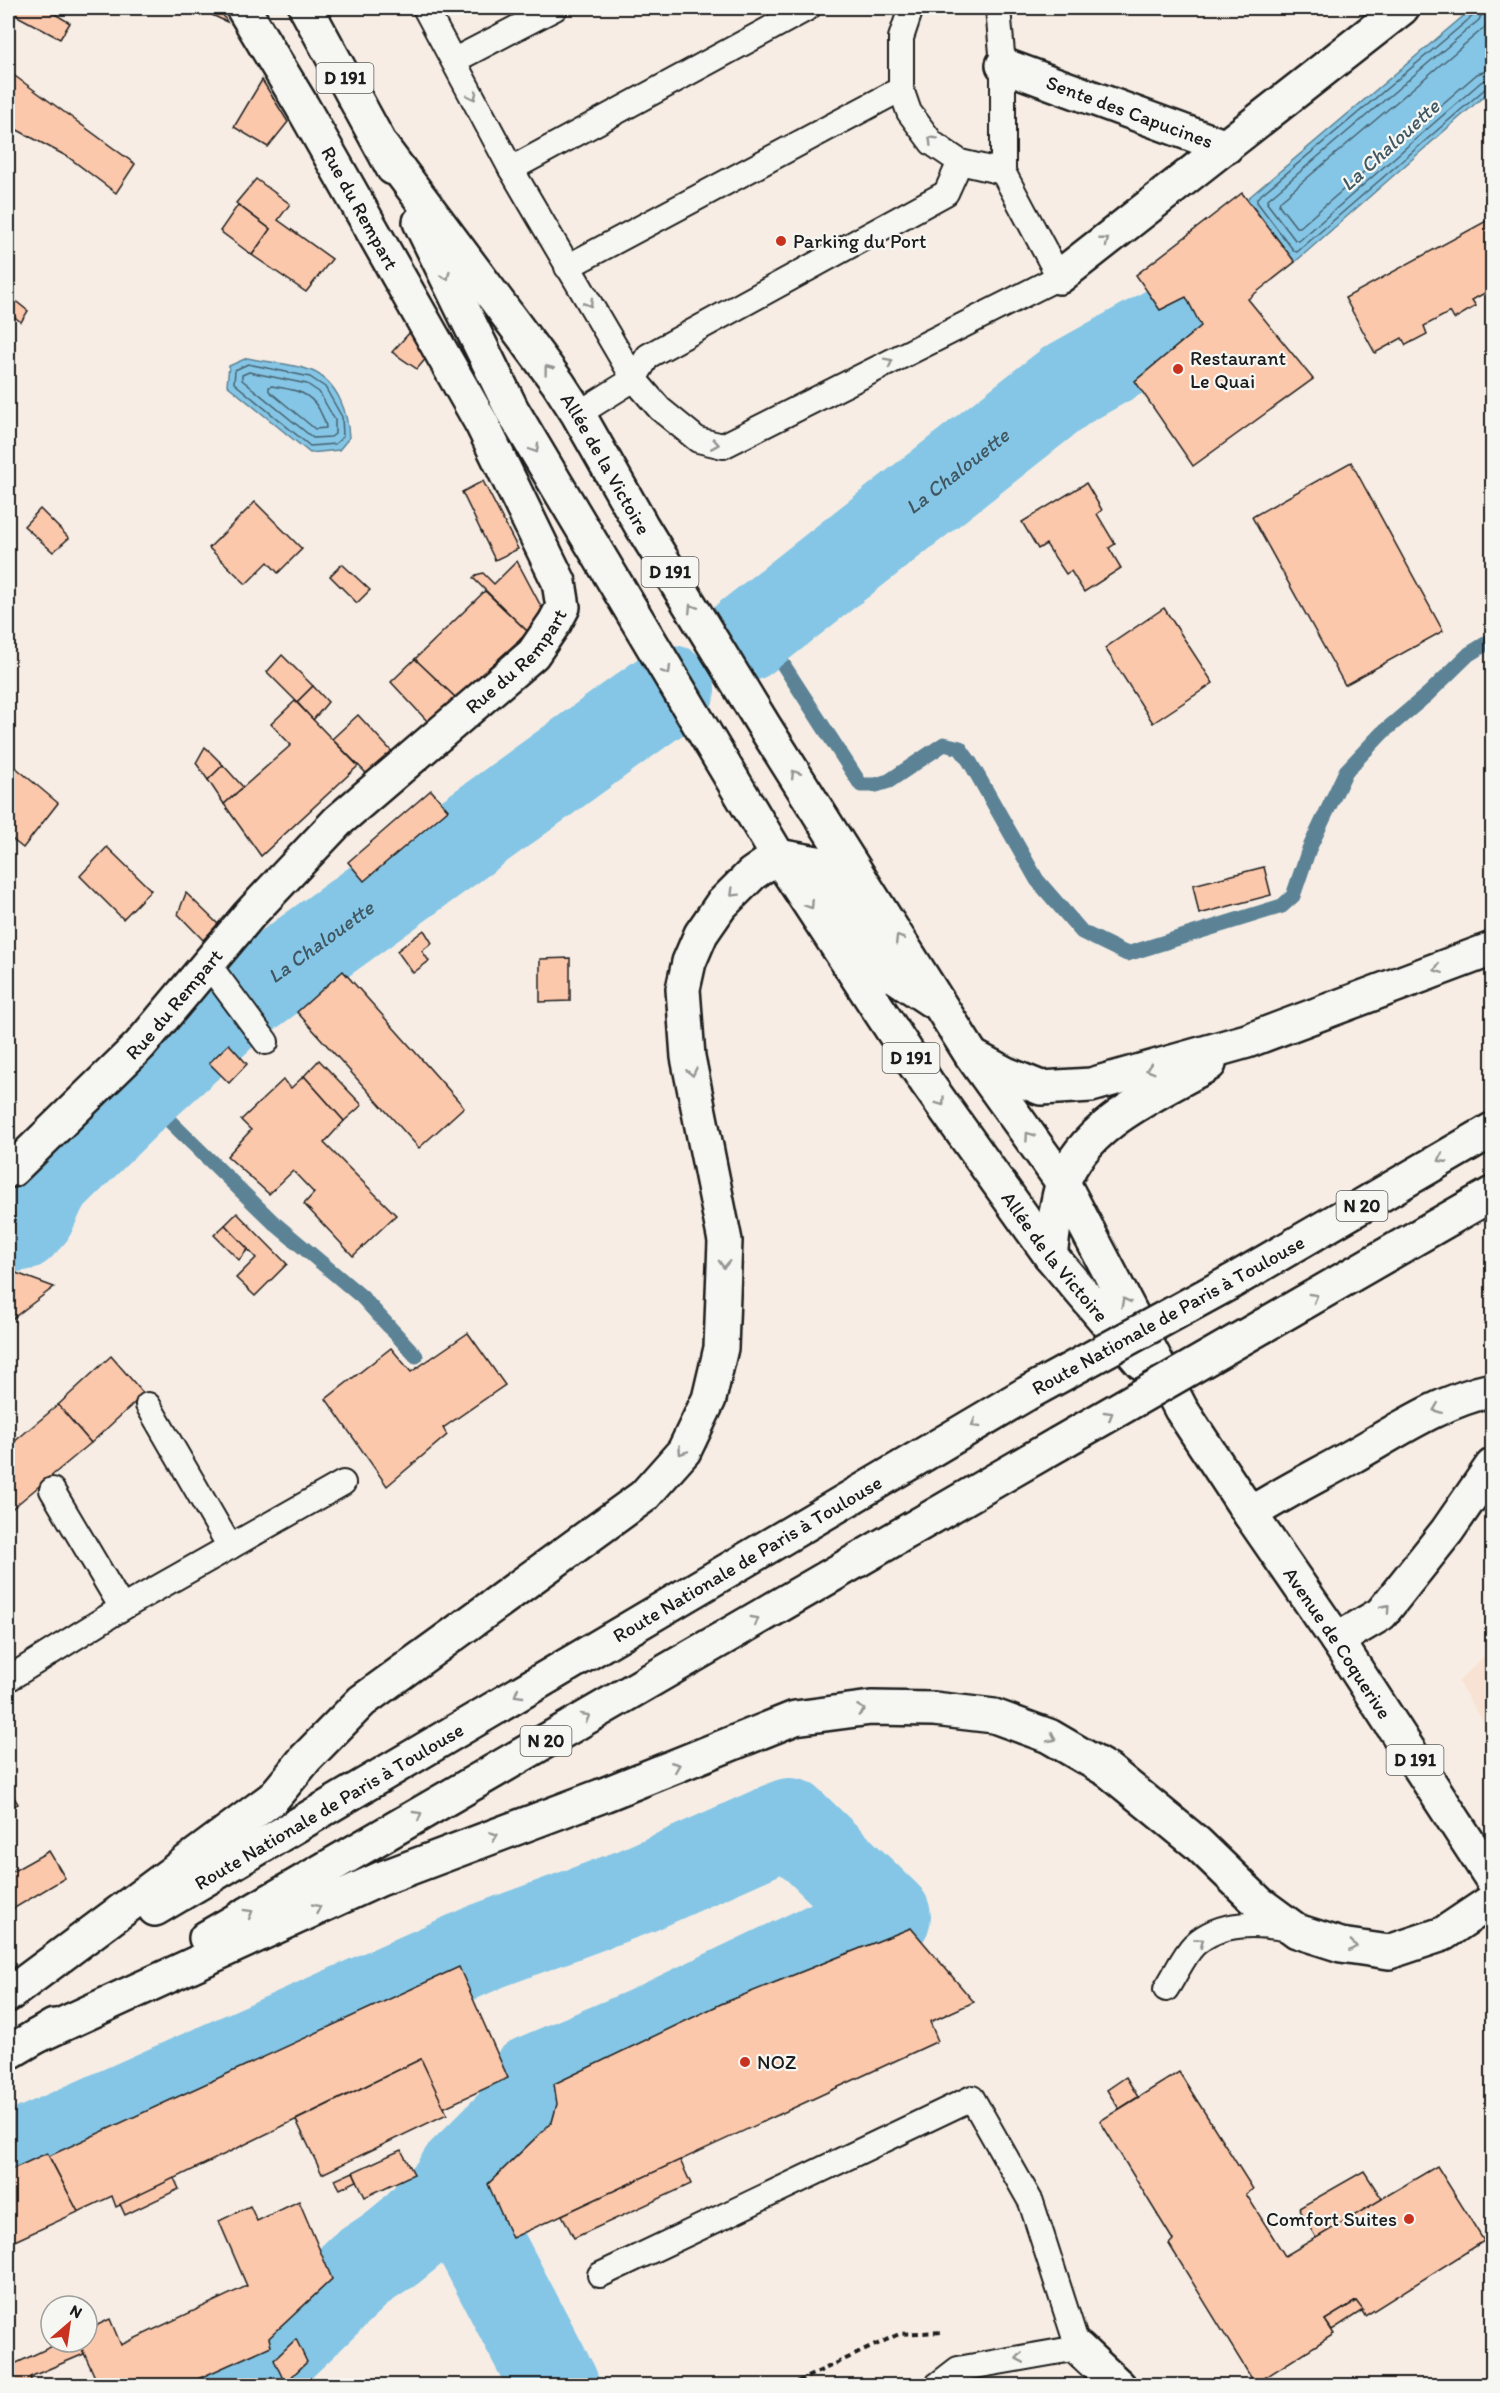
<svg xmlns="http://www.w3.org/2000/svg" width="1500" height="2393" font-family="Itim,sans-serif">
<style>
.built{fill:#f8e2d3}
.water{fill:#85c6e6;stroke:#5b8295;stroke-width:1.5}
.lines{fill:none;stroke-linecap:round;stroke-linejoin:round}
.shore{stroke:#46606d;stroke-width:1.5}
.stream{stroke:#5b8295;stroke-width:15}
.river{stroke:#85c6e6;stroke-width:88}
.building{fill:#fcc8ac;stroke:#1c1c1c;stroke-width:1.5}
.lane-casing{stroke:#1c1c1c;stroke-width:28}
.street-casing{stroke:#1c1c1c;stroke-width:38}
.primary-casing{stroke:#1c1c1c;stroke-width:38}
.path{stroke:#1c1c1c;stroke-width:4;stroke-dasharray:6 4.5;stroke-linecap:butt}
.lane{stroke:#f6f6f2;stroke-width:24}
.street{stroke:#f6f6f2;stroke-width:33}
.primary{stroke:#f6f6f2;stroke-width:33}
.primary-bridge-casing{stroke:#1c1c1c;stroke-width:38;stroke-linecap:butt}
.primary-bridge{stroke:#f6f6f2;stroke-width:33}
.oneway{stroke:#949492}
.poi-dot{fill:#c8321e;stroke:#f6f6f2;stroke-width:2}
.labels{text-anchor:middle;stroke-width:4.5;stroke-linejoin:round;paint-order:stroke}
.shield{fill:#f6f6f2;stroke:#5d5d5c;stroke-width:1.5}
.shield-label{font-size:18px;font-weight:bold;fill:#1c1c1c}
.street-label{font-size:20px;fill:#1c1c1c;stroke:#f6f6f2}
.poi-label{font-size:20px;fill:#1c1c1c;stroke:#f6f6f2;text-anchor:start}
.water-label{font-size:21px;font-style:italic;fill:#415863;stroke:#f6f6f2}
</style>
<rect width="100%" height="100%" fill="#f7ede4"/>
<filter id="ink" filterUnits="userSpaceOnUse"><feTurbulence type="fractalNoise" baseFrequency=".0167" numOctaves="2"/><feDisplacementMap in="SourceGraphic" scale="12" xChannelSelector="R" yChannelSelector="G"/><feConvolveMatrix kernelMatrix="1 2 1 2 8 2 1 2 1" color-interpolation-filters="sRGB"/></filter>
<g filter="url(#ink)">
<polygon class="built" points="1492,1648 1492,1735 1458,1682"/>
<g class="water">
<polygon points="1473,8 1492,8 1492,89 1295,262 1247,199"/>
<path d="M247,358C265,362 296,364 312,371C338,382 348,413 349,438L339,450L310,453L227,385L229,366Z"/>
</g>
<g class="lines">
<g class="shore">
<polyline points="1477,8 1474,15 1257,198 1257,202 1294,251 1297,252 1486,88 1492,86"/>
<polyline points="1484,8 1479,20 1268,199 1267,203 1295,240 1299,241 1481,82 1492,78"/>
<polyline points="1492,15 1485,27 1280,201 1279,205 1296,227 1300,227 1477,74 1492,69"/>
<polygon points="248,364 310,377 325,387 342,417 343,437 335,444 310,446 234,383 235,370"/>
<polygon points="249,372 307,384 319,392 335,420 335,434 331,437 313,438 242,380 242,375"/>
<path d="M272,386C292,390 308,390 319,409C322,416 326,421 326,428L315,429L269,391V387Z"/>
</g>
<g class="stream">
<polyline points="759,627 861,785 876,785 889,781 944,744 960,748 970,762 1037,880 1082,932 1127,954 1282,906 1293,896 1309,849 1346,771 1382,733 1428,694 1469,654 1492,640"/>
<polyline points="139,1091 273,1222 362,1297 416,1356"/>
<polyline points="8,1264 31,1215"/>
</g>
<g class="river">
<path id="s1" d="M745,638L1067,385L1180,322"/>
<path id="s2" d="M8,1229L20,1227L31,1215L46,1183L139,1091L235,1004L671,689"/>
<polyline points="8,2160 487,1946 636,1891 790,1822 887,1916 646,2031 533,2079 516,2119 463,2172 452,2189 555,2386"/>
<polyline points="197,2386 278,2349 361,2269 391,2249 413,2231 452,2189"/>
</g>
</g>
<g class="building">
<polygon points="8,8 45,8 70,23 60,39 8,11"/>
<polygon points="197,8 219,8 227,22"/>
<polygon points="8,71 135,164 116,193 68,157 8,125"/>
<polygon points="262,80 288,122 268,147 234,127"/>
<polygon points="256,179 290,204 278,220 332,259 306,292 252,255 270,229 236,203"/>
<polygon points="1242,193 1295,262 1248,299 1313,379 1193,466 1135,381 1201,326 1186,297 1160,310 1136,275"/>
<polygon points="238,205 270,229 252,255 220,231"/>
<polygon points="1490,219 1492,223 1492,289 1472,300 1476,306 1454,319 1450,312 1424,326 1427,334 1406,345 1402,338 1375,353 1345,298"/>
<polygon points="8,295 28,311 21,322 8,312"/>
<polygon points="412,330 428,356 417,369 392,352"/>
<polygon points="1351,462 1443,631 1345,685 1252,517"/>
<polygon points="483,481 518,549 495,560 462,492"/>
<polygon points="1086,483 1102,510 1097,514 1115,544 1109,548 1121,568 1084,592 1071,571 1066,574 1046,544 1038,549 1022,522"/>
<polygon points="255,502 302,549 278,573 268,562 246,584 209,548"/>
<polygon points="40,509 69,538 53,552 24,526"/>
<polygon points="517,561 545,614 528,632 473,578 476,575 483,573 494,584"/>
<polygon points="342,564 370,590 357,603 330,576"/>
<polygon points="485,591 528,632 456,698 415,659"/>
<polygon points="1164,608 1213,683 1153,723 1105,648"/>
<polygon points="282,655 313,686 297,702 267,672"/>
<polygon points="415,659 456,698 429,723 391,682"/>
<polygon points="313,686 328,702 313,720 297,702"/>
<polygon points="295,701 358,766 261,856 224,804 291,745 271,724"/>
<polygon points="358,715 395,755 370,777 332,739"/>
<polygon points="205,747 223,765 208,780 196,763"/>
<polygon points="8,761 58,803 23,848 8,836"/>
<polygon points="223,765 243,787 224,804 208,780"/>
<polygon points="431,790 448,810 364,881 348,862"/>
<polygon points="107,847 151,890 123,919 80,876"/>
<polygon points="1264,867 1271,895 1199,914 1193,885"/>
<polygon points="186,893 218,924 203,940 178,914"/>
<polygon points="424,930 432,943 422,951 429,961 413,973 397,951"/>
<polygon points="570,958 570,1001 540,1002 540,959"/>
<polygon points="343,971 464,1107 419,1148 297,1012"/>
<polygon points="229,1044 247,1064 229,1083 209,1063"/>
<polygon points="319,1060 362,1105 344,1121 304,1076"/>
<polygon points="304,1076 344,1121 324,1143 396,1215 353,1256 304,1204 314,1193 293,1171 269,1194 227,1156 251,1130 241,1120 283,1080 291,1088"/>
<polygon points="237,1213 287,1264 255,1296 236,1278 256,1258 225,1225"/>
<polygon points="225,1225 248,1249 239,1260 214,1235"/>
<polygon points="8,1270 54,1287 8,1322"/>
<polygon points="468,1333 505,1385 443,1428 447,1435 387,1486 326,1399 391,1348 411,1372"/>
<polygon points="111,1356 144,1394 91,1443 58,1405"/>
<polygon points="58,1405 91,1443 8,1512 8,1447"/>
<polygon points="8,1787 18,1804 8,1809"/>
<polygon points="49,1851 65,1878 8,1912 8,1874"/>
<polygon points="911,1928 974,2002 930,2022 938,2041 512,2238 488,2184 552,2122 557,2104 554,2084 721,2004"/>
<polygon points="459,1967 508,2078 443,2108 421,2059 116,2207 112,2196 78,2212 49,2156"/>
<polygon points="421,2059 447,2114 322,2174 296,2120"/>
<polygon points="1179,2072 1253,2189 1246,2194 1285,2256 1437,2166 1484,2241 1365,2316 1356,2301 1325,2320 1334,2334 1255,2384 1169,2244 1173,2240 1100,2121"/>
<polygon points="1126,2077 1138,2097 1119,2109 1107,2090"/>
<polygon points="401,2150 414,2174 365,2197 353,2172"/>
<polygon points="47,2153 78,2212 8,2244 8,2171"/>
<polygon points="680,2160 691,2184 574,2238 562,2215"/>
<polygon points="1364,2171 1382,2199 1316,2238 1299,2208"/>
<polygon points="353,2172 357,2181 340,2189 335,2180"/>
<polygon points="174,2178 179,2189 125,2215 120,2204"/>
<polygon points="299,2201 332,2279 269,2338 271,2346 182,2386 99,2386 79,2342 87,2342 87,2330 110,2319 121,2345 247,2286 219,2221 250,2206 257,2221"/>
<polygon points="1356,2301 1363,2310 1332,2330 1325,2320"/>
<polygon points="296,2339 307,2362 285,2383 274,2360"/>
<polygon points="61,2342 79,2342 84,2354 30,2377 33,2386 8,2386 8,2367"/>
</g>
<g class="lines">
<g class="lane-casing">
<g id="lane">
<polyline points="425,8 511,169 634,379 660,409 698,440 723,446 1059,277 1003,172 1003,65 998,8"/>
<polyline points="911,8 901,38 901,89 909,112 932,143 960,162 1003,172"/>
<polyline points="455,60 555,8"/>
<polyline points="511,169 808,8"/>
<polyline points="567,267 901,89"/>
<polyline points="578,414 634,379 648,356 946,193 960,162"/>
<polyline points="208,964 266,1042"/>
<polyline points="148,1405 230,1547"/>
<polyline points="52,1490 122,1608"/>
<polyline points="8,1679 122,1608 343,1483"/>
<path d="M1166,1989C1175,1976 1183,1956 1194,1945C1221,1920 1260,1923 1293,1930"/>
<polyline points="600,2275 972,2098 1031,2202 1078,2348 958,2369 936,2386"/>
</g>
</g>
<g class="street-casing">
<g id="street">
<path id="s3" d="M1003,65L1226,147"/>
<polyline points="1059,277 1402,8"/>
<path id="s4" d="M12,1170L140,1045L249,915L338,821L533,654L555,622L563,607L559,582L482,424L302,106L243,8"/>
<path d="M1250,1514C1283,1493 1317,1476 1351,1457C1397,1431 1440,1401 1492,1390"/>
<polyline points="1078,2348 1119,2386"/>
</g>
</g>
<g class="primary-casing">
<g id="primary">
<polyline points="306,8 393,168"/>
<path id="s5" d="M383,148L558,383L578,414L641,525L764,726L972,1056L1063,1183L1181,1409L1250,1514L1337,1640L1492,1879"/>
<path id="s6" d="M420,222L512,410L778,856L927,1083L1050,1255L1141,1362"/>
<polyline points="778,856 817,863 889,972 931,1000"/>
<polyline points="976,1058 1006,1074 1041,1088 1091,1085 1247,1041 1492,949"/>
<path d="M1050,1255C1053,1236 1056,1201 1063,1183C1085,1123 1157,1094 1209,1064"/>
<polyline points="1231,1282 1492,1130"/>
<polyline points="1263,1326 1492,1194"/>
<polyline points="1337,1640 1381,1614 1447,1531 1492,1466"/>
<path id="s7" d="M155,1909L1026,1394"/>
<polyline points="206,1938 1058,1444"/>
<polyline points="8,1995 273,1798 306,1758 362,1701 644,1496 684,1451 709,1399 721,1348 725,1241 688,1057 683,989 689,962 701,934 721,905 752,874 778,856"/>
<polyline points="35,2037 380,1879 601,1796 795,1718 871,1708 934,1709 994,1716 1049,1736 1109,1771 1197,1843 1259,1903 1297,1931 1341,1945 1389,1952 1443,1934 1492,1901"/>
<polyline points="8,2053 54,2026"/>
</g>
</g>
<polyline class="path" points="788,2386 899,2334 943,2332"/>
<use href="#lane" class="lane"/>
<use href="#street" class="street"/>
<use href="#primary" class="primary"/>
<g class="primary-bridge-casing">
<g id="primary-bridge">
<polyline points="1026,1394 1231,1282"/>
<polyline points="1058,1444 1263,1326"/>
</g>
</g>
<use href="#primary-bridge" class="primary-bridge"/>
</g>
<defs><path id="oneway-chevron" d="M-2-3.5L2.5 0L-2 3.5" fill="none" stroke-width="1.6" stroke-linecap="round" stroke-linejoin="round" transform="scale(1.5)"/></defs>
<g class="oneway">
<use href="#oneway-chevron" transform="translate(473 96) rotate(63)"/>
<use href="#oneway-chevron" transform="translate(932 140) rotate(-135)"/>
<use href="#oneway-chevron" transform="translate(1105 241) rotate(-38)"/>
<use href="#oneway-chevron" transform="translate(446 276) rotate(64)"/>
<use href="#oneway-chevron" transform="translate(589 303) rotate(59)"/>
<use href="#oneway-chevron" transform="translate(889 362) rotate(-27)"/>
<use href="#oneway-chevron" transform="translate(548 369) rotate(-127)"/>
<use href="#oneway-chevron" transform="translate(715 444) rotate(10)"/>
<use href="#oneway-chevron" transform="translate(535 449) rotate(60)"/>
<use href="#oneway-chevron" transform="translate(692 608) rotate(-122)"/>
<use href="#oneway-chevron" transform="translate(667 671) rotate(59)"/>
<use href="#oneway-chevron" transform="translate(795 774) rotate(-122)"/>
<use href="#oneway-chevron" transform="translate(734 893) rotate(135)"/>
<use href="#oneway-chevron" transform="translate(810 905) rotate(57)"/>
<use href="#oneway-chevron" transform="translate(899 939) rotate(-122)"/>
<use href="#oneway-chevron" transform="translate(1438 969) rotate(159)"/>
<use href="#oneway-chevron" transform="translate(1150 1069) rotate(164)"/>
<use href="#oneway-chevron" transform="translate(692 1072) rotate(78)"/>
<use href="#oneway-chevron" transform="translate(941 1102) rotate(55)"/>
<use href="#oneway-chevron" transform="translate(1029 1136) rotate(-125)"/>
<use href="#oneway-chevron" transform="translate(1442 1159) rotate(150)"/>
<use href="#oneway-chevron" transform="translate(724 1264) rotate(92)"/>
<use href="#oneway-chevron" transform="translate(1314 1297) rotate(-30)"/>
<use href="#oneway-chevron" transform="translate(1125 1302) rotate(-118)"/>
<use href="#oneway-chevron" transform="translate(1437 1409) rotate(158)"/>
<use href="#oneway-chevron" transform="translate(1109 1415) rotate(-30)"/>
<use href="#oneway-chevron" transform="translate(975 1424) rotate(149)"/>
<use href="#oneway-chevron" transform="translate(682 1451) rotate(124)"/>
<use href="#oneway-chevron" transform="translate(1386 1608) rotate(-48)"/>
<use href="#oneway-chevron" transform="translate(755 1620) rotate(-30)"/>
<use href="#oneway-chevron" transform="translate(518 1694) rotate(149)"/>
<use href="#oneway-chevron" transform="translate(861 1710) rotate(-7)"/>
<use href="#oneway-chevron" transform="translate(586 1717) rotate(-30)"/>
<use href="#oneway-chevron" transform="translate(1052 1738) rotate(27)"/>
<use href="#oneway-chevron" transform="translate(676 1766) rotate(-22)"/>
<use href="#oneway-chevron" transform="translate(418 1815) rotate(-30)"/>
<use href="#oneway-chevron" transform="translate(494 1836) rotate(-20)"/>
<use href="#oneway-chevron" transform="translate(317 1908) rotate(-25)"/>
<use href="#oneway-chevron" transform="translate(249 1913) rotate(-30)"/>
<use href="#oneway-chevron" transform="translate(1200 1942) rotate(-38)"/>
<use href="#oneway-chevron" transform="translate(1353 1946) rotate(8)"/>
<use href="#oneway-chevron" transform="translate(1020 2358) rotate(170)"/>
</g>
</g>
<g class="poi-dot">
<circle cx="781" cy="241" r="6"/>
<circle cx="1178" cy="369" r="6"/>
<circle cx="745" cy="2062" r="6"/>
<circle cx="1409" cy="2219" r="6"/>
</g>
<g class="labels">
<g class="shield">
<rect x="316.5" y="63" width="57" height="30" rx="4.5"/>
<rect x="641.5" y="557" width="57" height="30" rx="4.5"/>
<rect x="882.5" y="1043" width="57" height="30" rx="4.5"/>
<rect x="1336.5" y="1191" width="51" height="30" rx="4.5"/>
<rect x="520.5" y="1726" width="51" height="30" rx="4.5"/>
<rect x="1386.5" y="1745" width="57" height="30" rx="4.5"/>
</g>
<g class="shield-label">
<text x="345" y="84">D 191</text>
<text x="670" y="578">D 191</text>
<text x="911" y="1064">D 191</text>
<text x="1362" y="1212">N 20</text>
<text x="546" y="1747">N 20</text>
<text x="1415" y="1766">D 191</text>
</g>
<g class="street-label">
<text dy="7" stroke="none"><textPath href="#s3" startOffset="135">Sente des Capucines</textPath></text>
<text transform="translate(360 208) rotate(61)" y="7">Rue du Rempart</text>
<text dy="7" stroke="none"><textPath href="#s5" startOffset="387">Allée de la Victoire</textPath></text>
<text dy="7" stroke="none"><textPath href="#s4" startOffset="718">Rue du Rempart</textPath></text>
<text dy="7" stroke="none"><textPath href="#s4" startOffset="232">Rue du Rempart</textPath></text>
<text dy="7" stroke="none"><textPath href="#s6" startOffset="1216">Allée de la Victoire</textPath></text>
<text transform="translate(1168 1315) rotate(-29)" y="7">Route Nationale de Paris à Toulouse</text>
<text dy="7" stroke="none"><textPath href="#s7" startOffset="688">Route Nationale de Paris à Toulouse</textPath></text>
<text dy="7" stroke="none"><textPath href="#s5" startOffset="1776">Avenue de Coquerive</textPath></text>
<text dy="7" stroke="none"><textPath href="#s7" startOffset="202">Route Nationale de Paris à Toulouse</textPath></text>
</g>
<g class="poi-label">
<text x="793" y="248">Parking du Port</text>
<text x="1190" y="365">Restaurant<tspan x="1190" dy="23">Le Quai</tspan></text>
<text x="757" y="2069">NOZ</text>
<text x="1397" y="2226" text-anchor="end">Comfort Suites</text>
</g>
<g class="water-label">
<text transform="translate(1390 145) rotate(-42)" y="7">La Chalouette</text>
<text dy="7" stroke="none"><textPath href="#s1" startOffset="270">La Chalouette</textPath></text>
<text dy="7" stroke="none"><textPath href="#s2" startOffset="430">La Chalouette</textPath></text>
</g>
</g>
<rect width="1500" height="2393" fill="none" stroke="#f6f6f2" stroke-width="30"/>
<rect x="15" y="15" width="1470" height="2363" fill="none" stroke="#1c1c1c" stroke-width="2" filter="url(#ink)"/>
<g transform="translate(69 2324) rotate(29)"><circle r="28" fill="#f6f6f2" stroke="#9f9f9c" stroke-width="1.5"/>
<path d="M0-4.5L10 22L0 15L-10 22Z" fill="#c8321e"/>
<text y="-9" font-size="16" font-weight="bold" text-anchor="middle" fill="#1c1c1c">N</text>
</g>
</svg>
